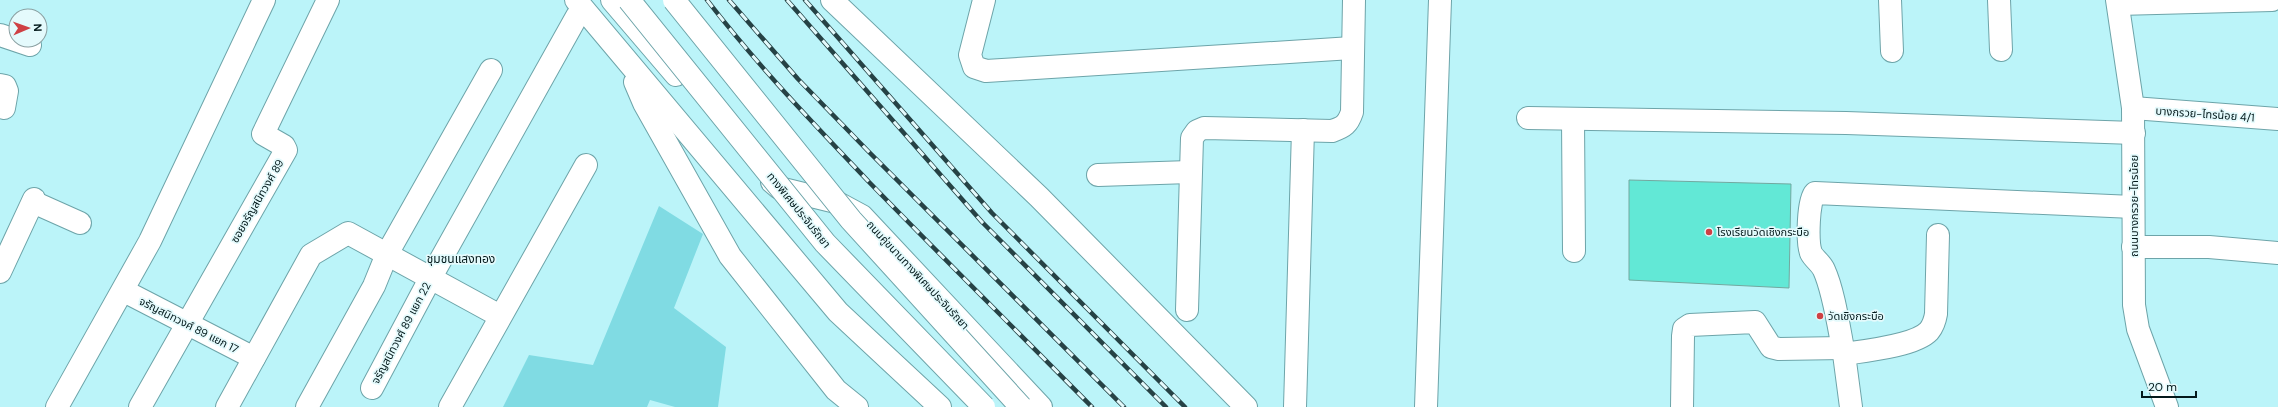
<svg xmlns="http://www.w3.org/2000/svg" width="2278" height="407" font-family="'DM Sans','Noto Sans Thai',sans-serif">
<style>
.green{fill:#80dbe3}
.building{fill:#62e8d6;stroke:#72a89f}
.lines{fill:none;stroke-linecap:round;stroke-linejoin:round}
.minor-casing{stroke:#6da4a9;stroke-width:24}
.major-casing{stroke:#6da4a9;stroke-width:24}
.highway-casing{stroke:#6da4a9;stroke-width:24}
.minor{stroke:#fff;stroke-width:22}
.major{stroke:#fff;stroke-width:22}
.highway{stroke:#fff;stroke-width:22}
.rail-casing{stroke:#264245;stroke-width:4.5}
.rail{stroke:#e4fafc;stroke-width:3;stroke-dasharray:9;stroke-linecap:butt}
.highway-bridge-casing{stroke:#6da4a9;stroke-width:24;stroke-linecap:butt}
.highway-bridge{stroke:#fff;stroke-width:22}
.poi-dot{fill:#cf4044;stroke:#e4fafc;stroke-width:1.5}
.labels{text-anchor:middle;stroke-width:3.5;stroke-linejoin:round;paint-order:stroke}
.street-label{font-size:11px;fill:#03191b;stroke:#e4fafc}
.poi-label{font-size:11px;fill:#03191b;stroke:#e4fafc;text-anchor:start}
.neighbourhood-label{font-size:12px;fill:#03191b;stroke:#e4fafc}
</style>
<rect width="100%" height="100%" fill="#bbf4f9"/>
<polygon class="green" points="659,206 703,234 674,308 726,347 718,407 675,407 650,400 647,407 503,407 529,355 593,365"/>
<polygon class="building" points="1629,180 1791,184 1789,288 1629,280"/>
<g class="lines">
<g class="minor-casing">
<g id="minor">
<polyline points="984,0 970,55 974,67 986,71 1352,48"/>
<polyline points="1890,0 1892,51"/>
<polyline points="1999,0 2001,50"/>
<polyline points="2118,4 2272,0"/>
<polyline points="0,35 30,45"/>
<polyline points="0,85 5,86 7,91 4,108"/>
<polyline points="2133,108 2278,119"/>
<polyline points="1528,118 1846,123 2134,133"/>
<polyline points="1573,120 1574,251"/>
<polyline points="1098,175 1190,172"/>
<polyline points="33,202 80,223"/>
<polyline points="2133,247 2209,247 2278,253"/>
<polyline points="0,272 34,199"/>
<polyline points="124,291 254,358"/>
<path d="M1187,310L1192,138L1197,131L1204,128L1332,131C1344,127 1348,124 1352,112L1354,0"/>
<path d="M1844,354C1839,329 1834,292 1824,270C1821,263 1814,259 1811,253C1807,242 1808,200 1815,193L2133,207"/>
<polyline points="372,388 431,277 577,16"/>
<polyline points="57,407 150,241 264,0"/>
<polyline points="140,407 286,150 284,146 263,134 328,0"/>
<polyline points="227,407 311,255 348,233 500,316"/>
<polyline points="307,407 374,286 387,254 491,70"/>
<polyline points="450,407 586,165"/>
<polyline points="1295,407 1303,130"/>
<polyline points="1426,407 1440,0"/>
<polyline points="1682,407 1683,336 1684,329 1690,325 1755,322 1771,347 1779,349 1843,348"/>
<path d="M1851,407L1844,354C1864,351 1915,346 1929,331C1933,326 1935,320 1936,314L1938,235"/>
</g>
</g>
<g class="major-casing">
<g id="major">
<polyline points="612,0 676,75"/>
<polyline points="832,0 1039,197 1246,407"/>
<polyline points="2117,0 2133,108 2134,305 2138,329 2167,407"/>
<polyline points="772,182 779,188 836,202 862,216 1041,407"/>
</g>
</g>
<g class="highway-casing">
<g id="highway">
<polyline points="576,0 838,312 940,407"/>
<polyline points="635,82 644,103 730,256 836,390 857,407"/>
</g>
</g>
<use href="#minor" class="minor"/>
<use href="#major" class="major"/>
<use href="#highway" class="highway"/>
<g class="rail-casing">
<g id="rail">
<path d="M707,0C757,65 813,123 869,182C943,258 1018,332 1092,407"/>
<polyline points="729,0 798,79 868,151 1124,407"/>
<polyline points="787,0 982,222 1166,407"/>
<polyline points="805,0 992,213 1185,407"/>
</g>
</g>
<use href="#rail" class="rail"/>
<g class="highway-bridge-casing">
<g id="highway-bridge">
<polyline points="629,0 825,243 984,407"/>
<polyline points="674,0 851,220 1021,407"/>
</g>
</g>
<use href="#highway-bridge" class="highway-bridge"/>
</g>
<g class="poi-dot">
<circle cx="1709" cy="232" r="4"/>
<circle cx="1820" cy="316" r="4"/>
</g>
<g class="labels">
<g class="street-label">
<text transform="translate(2205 114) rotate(4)" y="4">บางกรวย-ไทรน้อย 4/1</text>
<text transform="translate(257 201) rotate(-60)" y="4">ซอยจรัญสนิทวงศ์ 89</text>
<text transform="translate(2134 206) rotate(-90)" y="4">ถนนบางกรวย-ไทรน้อย</text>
<text transform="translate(799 210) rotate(51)" y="4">ทางพิเศษประจิมรัถยา</text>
<text transform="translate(918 275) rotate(47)" y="4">ถนนคู่ขนานทางพิเศษประจิมรัถยา</text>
<text transform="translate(189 325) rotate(27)" y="4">จรัญสนิทวงศ์ 89 แยก 17</text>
<text transform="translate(401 333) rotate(-62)" y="4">จรัญสนิทวงศ์ 89 แยก 22</text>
</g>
<g class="poi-label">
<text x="1717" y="236">โรงเรียนวัดเชิงกระบือ</text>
<text x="1828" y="320">วัดเชิงกระบือ</text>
</g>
<g class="neighbourhood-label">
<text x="461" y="263">ชุมชนแสงทอง</text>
</g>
</g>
<g transform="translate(28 28) rotate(88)"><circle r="19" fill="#e4fafc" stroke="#8aa0a2"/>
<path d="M0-3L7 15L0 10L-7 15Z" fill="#cf4044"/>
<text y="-6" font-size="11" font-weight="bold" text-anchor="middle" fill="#03191b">N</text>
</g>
<path d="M2142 391v6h54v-6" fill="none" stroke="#03191b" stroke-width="2"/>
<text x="2148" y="391" font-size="12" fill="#03191b" stroke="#e4fafc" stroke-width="3" paint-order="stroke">20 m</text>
</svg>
